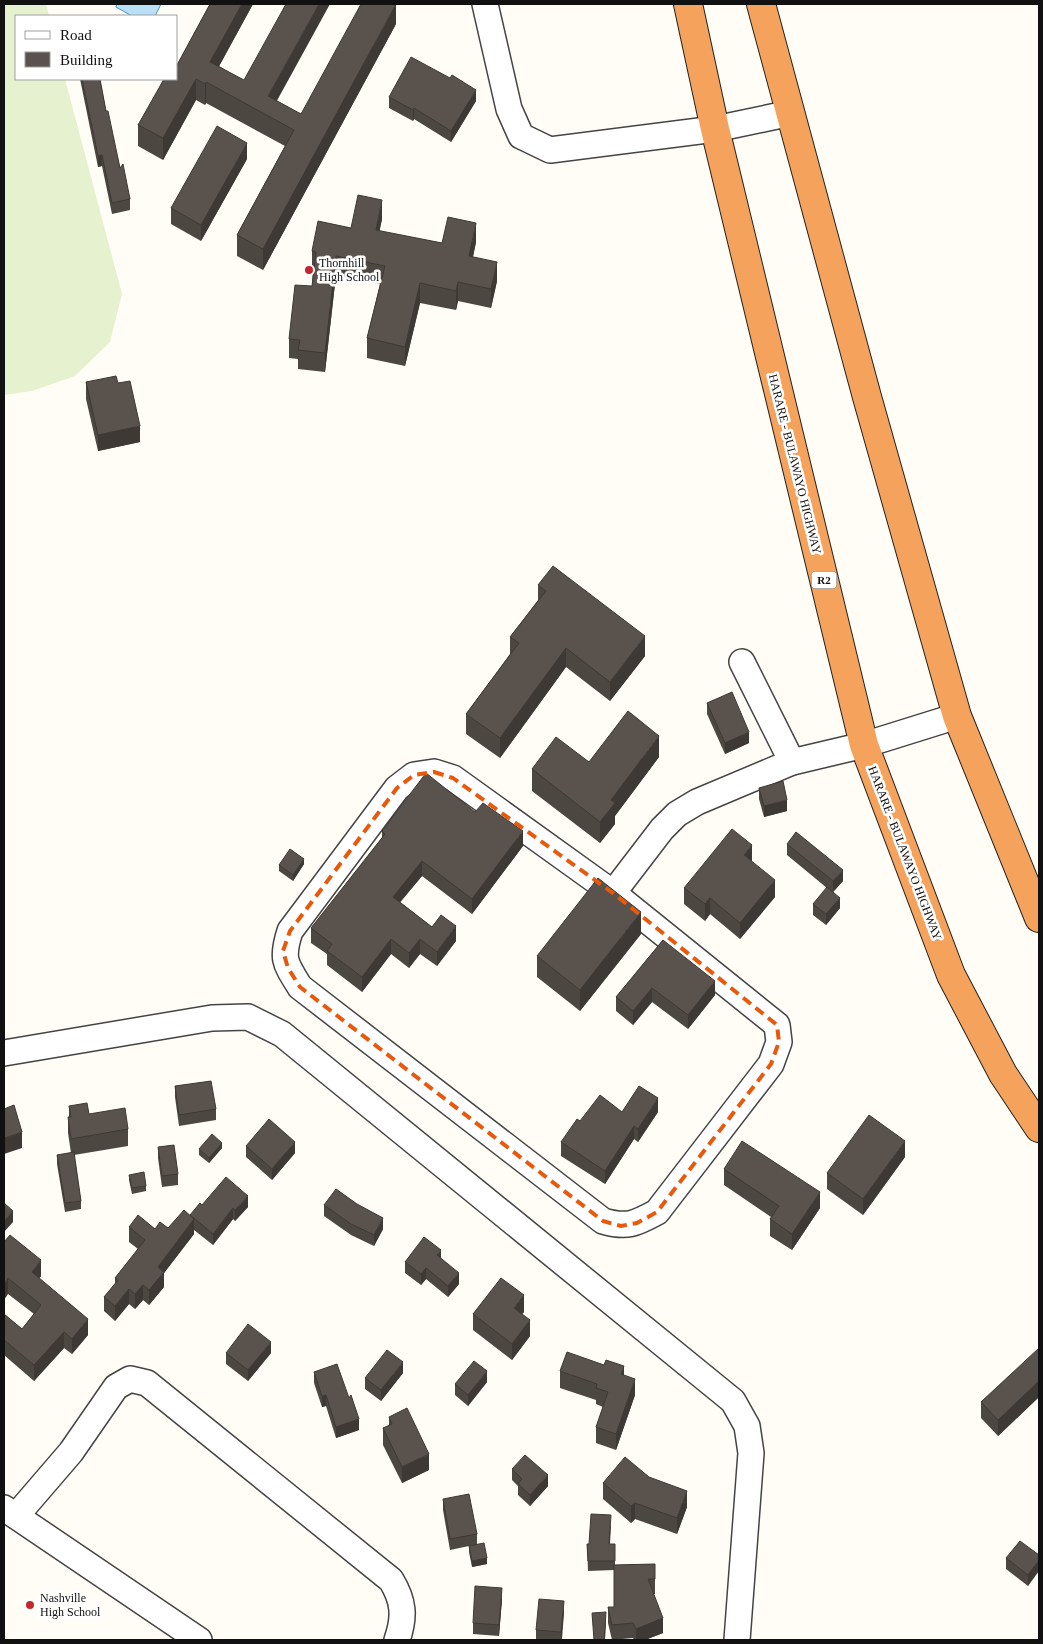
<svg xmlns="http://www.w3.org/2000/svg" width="1043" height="1644" font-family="'Times New Roman',serif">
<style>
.pitch{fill:#e6f2cf}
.water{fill:#b9e0f7;stroke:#3f96cf}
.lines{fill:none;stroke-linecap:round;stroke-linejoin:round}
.minor-casing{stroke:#444;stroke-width:28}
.highway-casing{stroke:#222;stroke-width:30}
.minor{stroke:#fff;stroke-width:25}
.highway{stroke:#f5a25d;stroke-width:28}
.wall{fill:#4d4742}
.shaded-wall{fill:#3f3936}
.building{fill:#5a524d;stroke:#3f3936}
.marked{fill:none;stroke:#e8590c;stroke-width:4;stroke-dasharray:10 6;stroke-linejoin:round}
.poi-dot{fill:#c4262e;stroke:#fff;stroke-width:2}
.labels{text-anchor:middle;stroke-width:5;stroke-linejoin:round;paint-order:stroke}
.shield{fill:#fff;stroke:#585858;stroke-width:1}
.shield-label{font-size:11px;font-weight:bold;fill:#111}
.poi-label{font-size:12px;fill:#111;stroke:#fff;text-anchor:start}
.street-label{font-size:12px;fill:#111;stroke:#fff}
</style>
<rect width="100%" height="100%" fill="#fffdf5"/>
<polygon class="pitch" points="4,4 46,4 49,16 16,16 16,79 65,79 122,294 110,342 75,376 32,391 4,395"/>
<polygon class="water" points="117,4 161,4 155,16 132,16 116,7"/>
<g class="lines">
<g class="minor-casing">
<g id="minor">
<polyline points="485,4 509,109 521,136 550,150 715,129 791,113"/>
<polyline points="742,662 792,762"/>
<path d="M434,772L453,778L613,893L777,1025L779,1042L771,1064L657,1212C635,1224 627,1228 603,1221L300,987C285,963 281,959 290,931L397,788L414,775Z"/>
<polyline points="613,893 662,829 677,814 697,802 792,762 864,745 957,716"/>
<polyline points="4,1053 212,1018 248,1017 282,1034 733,1401 747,1426 751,1453 737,1640"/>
<polyline points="4,1508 199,1640"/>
<path d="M16,1516L71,1452L116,1387L130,1379L147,1383L391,1580C404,1601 405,1617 397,1640"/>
</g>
</g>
<g class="highway-casing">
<g id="highway">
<polyline points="688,4 715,129 864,745 951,975 1003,1074 1039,1128"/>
<polyline points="761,4 867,397 957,716 1039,918"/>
</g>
</g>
<use href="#minor" class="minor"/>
<use href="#highway" class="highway"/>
</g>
<g class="wall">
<polygon points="210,4 253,4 219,66 277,101 301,114 396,24 263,270 237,256 237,235 285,146 206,103 205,105 196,100 163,160 138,146 138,125 177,65"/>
<polygon points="80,79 100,79 106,111 120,168 130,199 130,210 112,214 102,166 98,167"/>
<polygon points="389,97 476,101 451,142 414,119 413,121 389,108"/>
<polygon points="247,159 201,241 171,224 171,208"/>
<polygon points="382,219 379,231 442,243 476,242 473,257 497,281 491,308 458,301 456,310 420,303 405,366 367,358 367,338 380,284 336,275 325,372 298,369 298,359 289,358 289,339 312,286 313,270 312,270 312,251 351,228"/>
<polygon points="86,382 118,383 140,442 98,451 86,399"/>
<polygon points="538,585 645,656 610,701 566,667 500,758 466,734 466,714 510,654 510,637 538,600"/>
<polygon points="707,703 749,743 725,754 707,714"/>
<polygon points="659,757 615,816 615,824 600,843 532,791 532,769 589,762"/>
<polygon points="759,788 787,811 764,817 759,799"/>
<polygon points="475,812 523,846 472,914 422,876 400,902 432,927 456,941 437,966 420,954 409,968 391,954 362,992 327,965 327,954 311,943 311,928 382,838 382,831"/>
<polygon points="787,844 843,881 833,892 840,908 826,925 813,915 813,904 827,888 787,855"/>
<polygon points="752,862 775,897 740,939 710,914 705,921 684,904 684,888"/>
<polygon points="304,864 293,881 279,871 279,865"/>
<polygon points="641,934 580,1011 537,977 537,956"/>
<polygon points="663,940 715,995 688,1029 652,1002 633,1025 616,1011 616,997"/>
<polygon points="175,1086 216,1109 216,1120 179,1126 175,1097"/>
<polygon points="69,1106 128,1129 128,1146 74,1155 81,1201 81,1209 65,1212 57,1164 57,1155 71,1153 68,1133 68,1117 69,1117"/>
<polygon points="622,1112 658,1112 638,1142 634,1139 605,1184 561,1156 561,1142 580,1121"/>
<polygon points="246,1146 295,1153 272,1180 246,1157"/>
<polygon points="158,1147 178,1174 178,1185 162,1187 158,1158"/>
<polygon points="222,1148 209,1163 199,1155 199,1149"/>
<polygon points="905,1157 863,1215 827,1189 827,1173"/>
<polygon points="724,1169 820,1208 792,1250 770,1236 770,1219 771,1217 724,1185"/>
<polygon points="129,1175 146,1186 146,1191 132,1194 129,1180"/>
<polygon points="202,1205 248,1207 235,1221 233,1219 213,1245 194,1230 194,1234 164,1273 164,1287 149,1305 143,1300 135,1309 129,1304 115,1321 104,1311 104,1297 115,1284 115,1278 138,1249 129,1242 129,1227 155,1229 168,1228 190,1215"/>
<polygon points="324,1205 383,1229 374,1246 351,1235 324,1216"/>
<polygon points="4,1242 41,1276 39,1278 88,1335 72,1354 64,1348 34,1381 4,1355 4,1314 22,1329 34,1314 8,1294"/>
<polygon points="441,1259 459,1284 448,1297 426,1279 421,1285 405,1273 405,1262"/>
<polygon points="524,1312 522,1314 530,1336 512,1360 473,1330 473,1314"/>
<polygon points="1039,1349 1039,1397 998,1436 981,1418 981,1402"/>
<polygon points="226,1353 271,1353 248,1381 226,1364"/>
<polygon points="560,1371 624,1375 635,1395 616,1450 596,1443 596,1427 603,1407 596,1404 596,1400 560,1388"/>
<polygon points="314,1372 359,1430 336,1438 326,1406 322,1407 314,1383"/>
<polygon points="403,1373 381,1401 365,1389 365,1378"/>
<polygon points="487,1382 468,1406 455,1395 455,1384"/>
<polygon points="389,1417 429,1470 402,1483 383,1445 383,1428 389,1426"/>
<polygon points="512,1469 548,1486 530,1506 518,1495 518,1486 512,1480"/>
<polygon points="649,1477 687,1507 677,1534 635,1519 631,1523 603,1499 603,1483"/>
<polygon points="443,1499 477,1534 477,1545 487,1564 472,1567 469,1552 469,1546 450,1550 443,1510"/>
<polygon points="611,1525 610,1544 615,1544 615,1565 655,1564 655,1594 654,1594 663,1633 645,1640 634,1640 633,1638 612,1640 608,1623 608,1607 614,1607 614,1570 588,1571 587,1544 589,1544"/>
<polygon points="1039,1555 1028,1586 1006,1569 1006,1558"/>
<polygon points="502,1599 499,1636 473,1634 473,1623"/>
<polygon points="564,1612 562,1640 536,1640 536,1630"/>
</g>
<g class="shaded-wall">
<polygon points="242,4 253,4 210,83 210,62"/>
<polygon points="319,4 330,4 268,117 268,96"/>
<polygon points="396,4 396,24 263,270 263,249"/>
<polygon points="196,79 196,100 163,160 163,138"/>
<polygon points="206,82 206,103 205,105 205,84"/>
<polygon points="476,90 476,101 451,142 451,131"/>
<polygon points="414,108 414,119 413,121 413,110"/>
<polygon points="247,143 247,159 201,241 201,225"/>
<polygon points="102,155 102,166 98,167 98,156"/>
<polygon points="382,200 382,219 376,249 376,230"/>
<polygon points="476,223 476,242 469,275 469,256"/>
<polygon points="336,256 336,275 325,372 325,353"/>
<polygon points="497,262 497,281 491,308 491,289"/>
<polygon points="458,282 458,301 456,310 456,291"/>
<polygon points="420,283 420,303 405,366 405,347"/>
<polygon points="140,426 140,442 98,451 98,435"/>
<polygon points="645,636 645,656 610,701 610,682"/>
<polygon points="566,648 566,667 500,758 500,738"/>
<polygon points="749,732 749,743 725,754 725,743"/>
<polygon points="659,736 659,757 615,816 615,824 600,843 600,822 611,800"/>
<polygon points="787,800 787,811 764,817 764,806"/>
<polygon points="523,831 523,846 472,914 472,899"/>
<polygon points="752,845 752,862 744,855"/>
<polygon points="304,859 304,864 293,881 293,875"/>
<polygon points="422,861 422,876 393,911 393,897"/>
<polygon points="843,870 843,881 833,892 833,881"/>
<polygon points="775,880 775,897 740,939 740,923"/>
<polygon points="710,898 710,914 705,921 705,904"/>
<polygon points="840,898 840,908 826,925 826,914"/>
<polygon points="641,912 641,934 580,1011 580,990"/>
<polygon points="456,926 456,941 437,966 437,952"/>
<polygon points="391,939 391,954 362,992 362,977"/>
<polygon points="420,939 420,954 409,968 409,953"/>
<polygon points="715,981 715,995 688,1029 688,1015"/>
<polygon points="652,988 652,1002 633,1025 633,1011"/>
<polygon points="658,1098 658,1112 638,1142 638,1129"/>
<polygon points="634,1126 634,1139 605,1184 605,1171"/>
<polygon points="22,1132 22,1148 4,1154 4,1138"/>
<polygon points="905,1141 905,1157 863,1215 863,1199"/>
<polygon points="295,1142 295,1153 272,1180 272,1169"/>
<polygon points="222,1143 222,1148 209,1163 209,1158"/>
<polygon points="820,1192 820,1208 792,1250 792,1234"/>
<polygon points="248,1196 248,1207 235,1221 235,1210"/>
<polygon points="233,1208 233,1219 213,1245 213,1234"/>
<polygon points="13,1211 13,1222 4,1232 4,1221"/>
<polygon points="383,1218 383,1229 374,1246 374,1235"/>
<polygon points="194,1219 194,1234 164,1273 164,1287 149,1305 149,1290 158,1267"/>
<polygon points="441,1250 441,1261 437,1255"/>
<polygon points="41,1260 41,1276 32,1287 32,1272"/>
<polygon points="426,1268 426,1279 421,1285 421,1274"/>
<polygon points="459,1273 459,1284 448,1297 448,1286"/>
<polygon points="8,1278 8,1294 4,1300 4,1284"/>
<polygon points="143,1285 143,1300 135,1309 135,1294"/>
<polygon points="129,1289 129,1304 115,1321 115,1306"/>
<polygon points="524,1295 524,1312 514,1324 514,1308"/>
<polygon points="88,1319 88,1335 72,1354 72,1339"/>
<polygon points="530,1320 530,1336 512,1360 512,1344"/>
<polygon points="64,1332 64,1348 34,1381 34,1365"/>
<polygon points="271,1342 271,1353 248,1381 248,1370"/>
<polygon points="403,1362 403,1373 381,1401 381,1390"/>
<polygon points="624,1366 624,1382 621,1374"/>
<polygon points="487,1371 487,1382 468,1406 468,1395"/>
<polygon points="635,1379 635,1395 616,1450 616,1434"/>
<polygon points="1039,1381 1039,1397 998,1436 998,1420"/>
<polygon points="326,1395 326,1406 322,1407 322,1396"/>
<polygon points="359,1419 359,1430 336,1438 336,1427"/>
<polygon points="429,1454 429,1470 402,1483 402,1467"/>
<polygon points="548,1475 548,1486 530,1506 530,1495"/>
<polygon points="687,1491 687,1507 677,1534 677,1518"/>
<polygon points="635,1503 635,1519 631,1523 631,1506"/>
<polygon points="487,1558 487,1564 472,1567 472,1561"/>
<polygon points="1039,1560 1039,1571 1028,1586 1028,1575"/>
<polygon points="502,1588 502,1599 499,1636 499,1625"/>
<polygon points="564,1601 564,1612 561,1640 561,1632"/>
<polygon points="606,1612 606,1623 605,1640 604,1640"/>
<polygon points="663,1618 663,1633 645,1640 636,1640 636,1629"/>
</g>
<g class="building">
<polygon points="210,4 242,4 210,62 244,80 286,4 319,4 268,96 301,114 361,4 396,4 263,249 237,235 294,130 206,82 205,84 196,79 163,138 138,125 164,79 176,79 176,64 177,65"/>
<polygon points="411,57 450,78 452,75 476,90 451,131 414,108 413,110 389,97"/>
<polygon points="82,79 100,79 106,111 108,111 120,168 123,164 130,199 112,203 102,155 98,156"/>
<polygon points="217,126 247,143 201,225 171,208"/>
<polygon points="358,195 382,200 376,230 442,243 448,217 476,223 469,256 497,262 491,289 458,282 456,291 420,283 405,347 367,338 385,266 336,256 325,353 298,350 300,340 289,339 295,285 312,286 316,252 312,251 318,221 351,228"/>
<polygon points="116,376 118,383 130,381 140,426 98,435 86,382"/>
<polygon points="553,566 645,636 610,682 566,648 500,738 466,714 519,643 510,637 546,591 538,585"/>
<polygon points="732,692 749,732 725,743 707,703"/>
<polygon points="628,711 659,736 611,800 615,803 600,822 532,769 556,737 589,762"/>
<polygon points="426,773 475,812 483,803 523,831 472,899 422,861 393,897 432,927 441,915 456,926 437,952 420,939 409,953 391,939 362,977 327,951 332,944 311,928 385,834 382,831"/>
<polygon points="783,781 787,800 764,806 759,788"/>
<polygon points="732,829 752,845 744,855 775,880 740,923 710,898 705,904 684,888"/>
<polygon points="796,832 843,870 833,881 787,844"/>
<polygon points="290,849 304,859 293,875 279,865"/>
<polygon points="598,878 641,912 580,990 537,956"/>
<polygon points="827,887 840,898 826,914 813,904"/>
<polygon points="663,940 715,981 688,1015 652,988 633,1011 616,997"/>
<polygon points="211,1081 216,1109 179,1115 175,1086"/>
<polygon points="639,1086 658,1098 638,1129 634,1126 605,1171 561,1142 577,1119 580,1121 600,1095 622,1112"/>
<polygon points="87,1103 89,1114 125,1108 128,1129 71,1139 68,1117 71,1117 69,1106"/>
<polygon points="14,1105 22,1132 4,1138 4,1109"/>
<polygon points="869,1115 905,1141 863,1199 827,1173"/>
<polygon points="269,1119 295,1142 272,1169 246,1146"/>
<polygon points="212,1134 222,1143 209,1158 199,1149"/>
<polygon points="742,1141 820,1192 792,1234 770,1219 779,1206 724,1169"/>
<polygon points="174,1145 178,1174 162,1176 158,1147"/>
<polygon points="74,1152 81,1201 65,1203 57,1155"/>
<polygon points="144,1172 146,1186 132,1188 129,1175"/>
<polygon points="226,1177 248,1196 235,1210 233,1208 213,1234 190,1215 200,1203 202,1205"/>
<polygon points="336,1189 357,1204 383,1218 374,1235 351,1224 324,1205"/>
<polygon points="4,1203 13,1211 4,1221"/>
<polygon points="184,1210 194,1219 158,1267 164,1272 149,1290 143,1285 135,1294 129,1289 115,1306 104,1297 118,1280 115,1278 145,1240 129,1227 138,1215 155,1229 160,1222 168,1228"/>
<polygon points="10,1235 41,1260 32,1272 88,1319 72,1339 64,1332 34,1365 4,1340 4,1314 22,1329 41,1305 8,1278 4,1284 4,1242"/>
<polygon points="424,1237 441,1250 437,1255 459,1273 448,1286 426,1268 421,1274 405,1262"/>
<polygon points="501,1278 524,1295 514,1308 530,1320 512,1344 473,1314"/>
<polygon points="248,1324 271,1342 248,1370 226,1353"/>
<polygon points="1039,1348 1039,1381 998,1420 981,1402"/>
<polygon points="387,1350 403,1362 381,1390 365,1378"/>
<polygon points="567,1352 604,1365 606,1360 624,1366 621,1374 635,1379 616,1434 596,1427 608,1392 596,1388 597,1384 560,1371"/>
<polygon points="474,1361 487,1371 468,1395 455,1384"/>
<polygon points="337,1364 349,1398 351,1395 359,1419 336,1427 326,1395 322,1396 314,1372"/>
<polygon points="407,1408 429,1454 402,1467 383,1428 392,1424 389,1417"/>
<polygon points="525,1455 548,1475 530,1495 518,1484 522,1479 512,1469"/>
<polygon points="625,1457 649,1477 687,1491 677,1518 635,1503 631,1506 603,1483"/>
<polygon points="469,1494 477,1534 450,1539 443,1499"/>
<polygon points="591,1514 611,1515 609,1544 615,1544 615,1561 588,1561 587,1544 589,1544"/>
<polygon points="1020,1541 1039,1555 1039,1560 1028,1575 1006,1558"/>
<polygon points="484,1543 487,1558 472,1561 469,1546"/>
<polygon points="655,1564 655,1579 648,1579 663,1618 636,1629 633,1623 612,1625 608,1607 614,1607 614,1565"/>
<polygon points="475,1586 502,1588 499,1625 473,1623"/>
<polygon points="539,1599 564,1601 561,1632 536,1630"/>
<polygon points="606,1612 604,1640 594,1640 592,1613"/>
</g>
<path class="marked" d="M434,772L453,778L613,893L777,1025L779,1042L771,1064L657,1212L637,1223L621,1226L603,1221L300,987L288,968L283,951L290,931L397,788L414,775Z"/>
<g class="poi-dot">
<circle cx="309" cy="270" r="5"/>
<circle cx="30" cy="1605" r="5"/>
</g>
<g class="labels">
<rect class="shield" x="811.5" y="571.5" width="25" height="17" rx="4"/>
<g class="shield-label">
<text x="824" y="584">R2</text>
</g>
<g class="poi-label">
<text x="319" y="267">Thornhill<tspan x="319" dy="14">High School</tspan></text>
<text x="40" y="1602">Nashville<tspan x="40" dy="14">High School</tspan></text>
</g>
<g class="street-label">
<text transform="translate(795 464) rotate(76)" y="4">HARARE - BULAWAYO HIGHWAY</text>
<text transform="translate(905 853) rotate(69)" y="4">HARARE - BULAWAYO HIGHWAY</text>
</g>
</g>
<rect width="1043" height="1644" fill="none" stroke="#111111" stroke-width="10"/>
<rect x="15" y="15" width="162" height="65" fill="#ffffff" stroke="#a0a0a0"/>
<rect x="25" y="31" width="25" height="8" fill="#ffffff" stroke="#a0a0a0"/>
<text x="60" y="40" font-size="15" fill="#111111">Road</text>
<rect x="25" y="52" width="25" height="15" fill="#5a524d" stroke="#a0a0a0"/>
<text x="60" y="65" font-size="15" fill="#111111">Building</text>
</svg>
